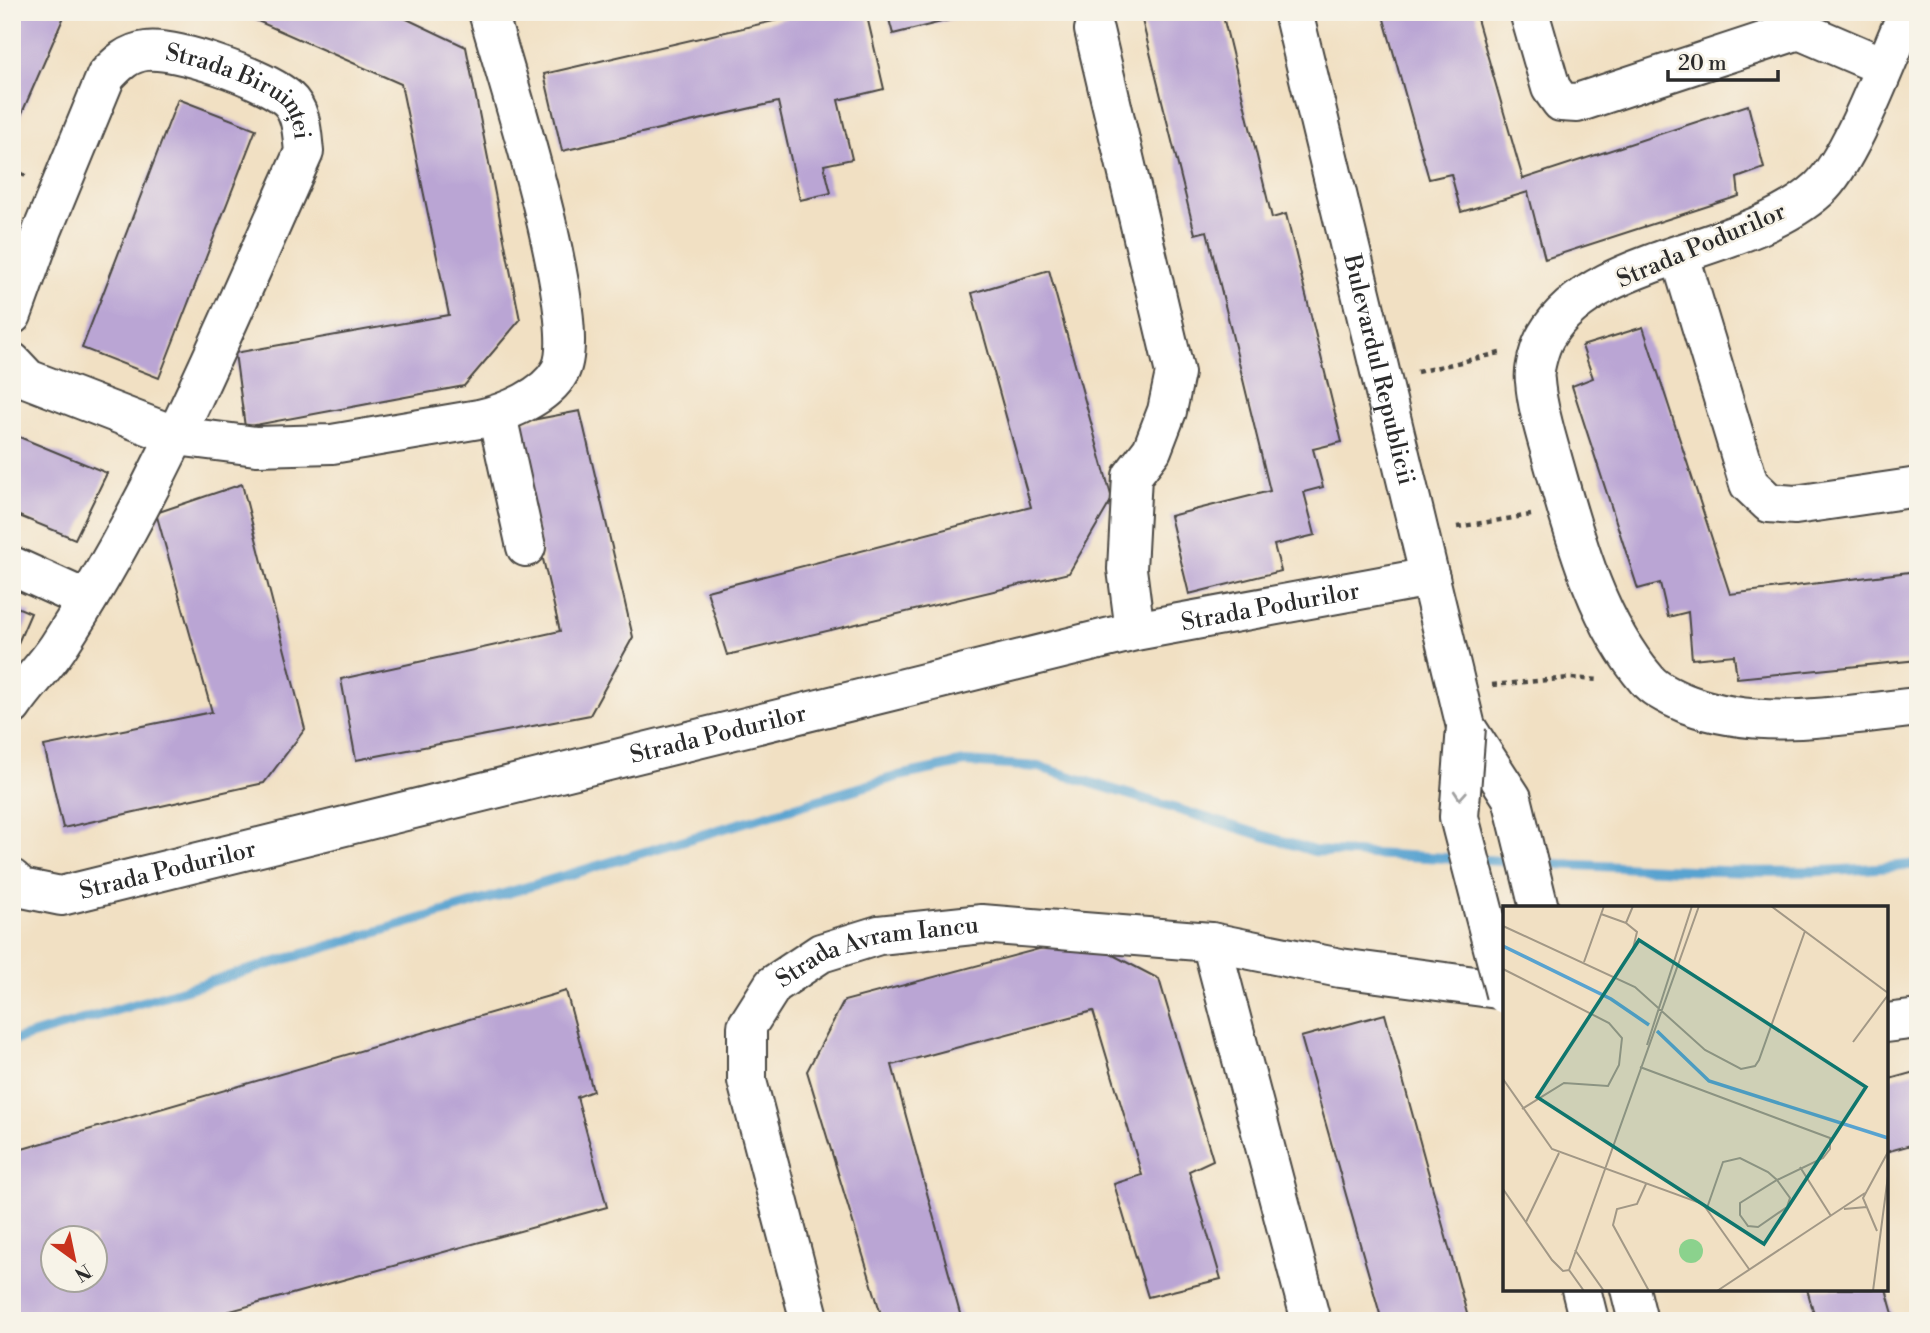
<svg xmlns="http://www.w3.org/2000/svg" width="1930" height="1333" font-family="'Libre Bodoni',serif">
<style>
.lines{fill:none;stroke-linecap:round;stroke-linejoin:round}
.stream{stroke:#58a3d0;stroke-width:10}
.building{fill:#baa5d4;fill-rule:evenodd}
.minor-casing{stroke:#494642;stroke-width:42}
.path{stroke:#494642;stroke-width:4.5;stroke-dasharray:5 5;stroke-linecap:butt}
.minor{stroke:#fff;stroke-width:38}
.minor-bridge-casing{stroke:#494642;stroke-width:42;stroke-linecap:butt}
.minor-bridge{stroke:#fff;stroke-width:38}
.oneway{stroke:#a0a0a0}
.labels{text-anchor:middle;stroke-width:5;stroke-linejoin:round;paint-order:stroke}
.street-label{font-size:24px;fill:#2b2b2b;stroke:#f7f3e8}
.inset-river{fill:none;stroke:#58a3d0;stroke-width:3.5}
.inset-road{fill:none;stroke:#a29886;stroke-width:2}
.view{fill:#0f766e;fill-opacity:0.15;stroke:#0f766e;stroke-width:3.5}
.inset-edge{fill:none;stroke:#2b2b2b;stroke-width:3.5}
</style>
<rect width="100%" height="100%" fill="#f7f3e8"/>
<filter id="ink" filterUnits="userSpaceOnUse"><feTurbulence type="fractalNoise" baseFrequency=".0143" numOctaves="2"/><feDisplacementMap in="SourceGraphic" scale="14" xChannelSelector="R" yChannelSelector="G"/><feConvolveMatrix kernelMatrix="1 2 1 2 8 2 1 2 1" color-interpolation-filters="sRGB"/></filter>
<filter id="wash" filterUnits="userSpaceOnUse"><feTurbulence type="fractalNoise" baseFrequency=".00686" numOctaves="4" result="noise"/><feDisplacementMap in="SourceGraphic" scale="28" xChannelSelector="R" yChannelSelector="G"/><feGaussianBlur stdDeviation="1.57" result="paint"/><feColorMatrix in="noise" values="0 0 0 0 0 0 0 0 0 0 0 0 0 0 0 0 0 1.4 0 .05"/><feComposite in="paint" operator="in"/></filter>
<g filter="url(#wash)">
<rect width="100%" height="100%" fill="#f1e0c3"/>
<g class="lines">
<g class="stream">
<path d="M1536,863C1663,869 1791,879 1918,864"/>
<polyline points="12,1041 899,776 965,762 1039,767 1314,851 1520,862"/>
</g>
</g>
<g id="blocks">
<g class="building">
<polygon points="12,12 66,12 12,136"/>
<polygon points="237,12 392,12 466,47 520,320 464,386 245,427 235,353 449,315 401,84"/>
<polygon points="812,12 866,12 884,89 838,100 852,159 824,165 831,193 800,200 778,102 562,151 544,74"/>
<polygon points="887,12 978,12 978,13 893,34"/>
<polygon points="1140,12 1222,12 1272,218 1286,214 1342,442 1313,449 1323,487 1304,492 1315,535 1274,545 1281,571 1189,594 1170,516 1270,491 1207,231 1195,234"/>
<polygon points="1382,12 1475,12 1523,179 1748,105 1764,168 1737,178 1739,196 1545,259 1528,192 1461,212 1451,174 1429,179"/>
<polygon points="178,99 256,129 159,378 82,348"/>
<polygon points="1049,270 1112,499 1069,573 727,655 707,591 1031,507 972,293"/>
<polygon points="1643,327 1730,594 1918,571 1918,660 1737,678 1734,655 1692,659 1688,612 1668,617 1660,583 1638,589 1572,386 1593,378 1582,346"/>
<polygon points="580,411 633,637 590,715 356,760 341,679 560,631 511,424"/>
<polygon points="12,434 107,473 75,539 12,513"/>
<polygon points="242,484 305,729 264,783 63,828 44,746 212,712 156,513"/>
<polygon points="12,605 31,613 12,657"/>
<polygon points="1080,938 1159,979 1213,1160 1189,1171 1221,1279 1148,1297 1114,1184 1142,1175 1093,1011 892,1065 962,1321 883,1321 807,1071 844,1001"/>
<path d="M566,991L593,1091L577,1097L607,1207L194,1321H12V1152ZM52,1238H94V1280H52Z"/>
<polygon points="1385,1014 1469,1321 1382,1321 1301,1037"/>
<polygon points="1918,1071 1918,1143 1886,1152 1886,1080"/>
<polygon points="1807,1289 1886,1289 1895,1321 1816,1321"/>
</g>
</g>
</g>
<g filter="url(#ink)">
<use href="#blocks" fill-opacity="0" stroke="#494642" stroke-width="2"/>
<g class="lines">
<g class="minor-casing">
<g id="minor">
<path id="s1" d="M1293,12L1466,727L1512,798L1539,908"/>
<polyline points="1529,12 1551,88 1561,102 1577,103 1799,30 1883,66"/>
<path d="M1908,12C1888,56 1851,160 1819,189C1746,256 1595,252 1546,336C1540,346 1533,370 1535,381C1537,408 1546,435 1553,461C1574,534 1596,621 1647,680C1655,690 1675,699 1687,704C1761,732 1841,715 1918,707"/>
<polyline points="1094,30 1175,373 1167,411 1152,450 1132,476 1127,569 1135,631"/>
<polyline points="1680,256 1749,484 1769,503 1795,505 1918,487"/>
<path id="s2" d="M12,315L43,229L106,76C117,64 128,53 146,51C176,47 263,78 287,98C302,111 302,134 304,152C228,320 159,493 58,647C44,668 26,685 12,706"/>
<path d="M12,362L28,379L176,436L256,446L332,444L479,419C506,413 546,397 560,371C586,322 505,74 488,12"/>
<polyline points="497,415 526,547"/>
<polyline points="12,566 87,600"/>
<path id="s3" d="M12,879L22,888L61,896L1135,631L1430,577"/>
<polyline points="1211,942 1311,1321"/>
<polyline points="1886,1023 1918,1019"/>
<polyline points="1581,1289 1589,1321"/>
<polyline points="1630,1289 1638,1321"/>
<path id="s4" d="M810,1321L747,1081V1026L773,985L821,953L879,935L982,924L1211,942L1340,968L1505,990"/>
</g>
</g>
<g class="path">
<polyline points="12,169 26,176"/>
<polyline points="1417,372 1500,353"/>
<polyline points="1457,527 1531,515"/>
<polyline points="1492,685 1570,678 1599,680"/>
</g>
<use href="#minor" class="minor"/>
<g class="minor-bridge-casing">
<polyline id="minor-bridge" points="1466,727 1459,817 1505,994"/>
</g>
<use href="#minor-bridge" class="minor-bridge"/>
</g>
<defs><path id="oneway-chevron" d="M-2-3.5L2.5 0L-2 3.5" fill="none" stroke-width="1.6" stroke-linecap="round" stroke-linejoin="round" transform="scale(1.75)"/></defs>
<use class="oneway" href="#oneway-chevron" transform="translate(1460 795) rotate(94)"/>
</g>
<g class="labels">
<g class="street-label">
<text dy="8" stroke="none"><textPath href="#s2" startOffset="413">Strada Biruinței</textPath></text>
<text transform="translate(1701 245) rotate(-23)" y="8">Strada Podurilor</text>
<text dy="8" stroke="none"><textPath href="#s1" startOffset="368">Bulevardul Republicii</textPath></text>
<text dy="8" stroke="none"><textPath href="#s3" startOffset="1297">Strada Podurilor</textPath></text>
<text dy="8" stroke="none"><textPath href="#s3" startOffset="730">Strada Podurilor</textPath></text>
<text dy="8" stroke="none"><textPath href="#s3" startOffset="163">Strada Podurilor</textPath></text>
<text dy="8" stroke="none"><textPath href="#s4" startOffset="464">Strada Avram Iancu</textPath></text>
</g>
</g>
<g transform="translate(1503 906)">
<rect width="385" height="385" fill="#f1e0c3"/>
<path d="M176 345a12 12 0 1 1 24 0a12 12 0 1 1-24 0Z" fill="#8bd28d"/>
<path class="inset-river" d="M0,40L108,93L146,119M154,125L206,175L385,232"/>
<path class="inset-road" d="M268,0L385,87M98,8L123,17L130,0M123,17L134,26L129,47M0,20L132,81L202,144L238,163L252,160L256,154L302,25M81,56L101,0M0,63L106,117L119,132L116,159L105,180L61,177L19,203M350,136L385,89M144,139L189,0M137,161L327,232V243L320,252L274,274L237,297V309L245,320L255,321L284,301L287,292L274,274L265,266L237,252L220,256L204,302M0,173L49,243L200,298L246,363M297,261L328,310M143,278L134,298L114,303L110,319L146,385M0,283L49,354L60,365L66,364L81,385M341,303L364,301M23,316L56,247M374,325L360,292L385,246M72,344L101,385M66,364L196,0M214,385L362,287M370,385L385,270"/>
<path class="view" d="M136,34L363,181L261,338L34,191Z"/>
<rect width="385" height="385" class="inset-edge"/>
</g>
<rect width="1930" height="1333" fill="none" stroke="#f7f3e8" stroke-width="42"/>
<g transform="translate(74 1259) rotate(147)"><circle r="33" fill="#f7f3e8" stroke="#a5a39c" stroke-width="2"/>
<path d="M0-5L12 26L0 18L-12 26Z" fill="#c8321e"/>
<text y="-10" font-size="19" font-weight="bold" text-anchor="middle" fill="#2b2b2b">N</text>
</g>
<path d="M1668 70v10h110v-10" fill="none" stroke="#2b2b2b" stroke-width="3.5"/>
<text x="1678" y="70" font-size="21" fill="#2b2b2b" stroke="#f7f3e8" stroke-width="5" paint-order="stroke">20 m</text>
</svg>
